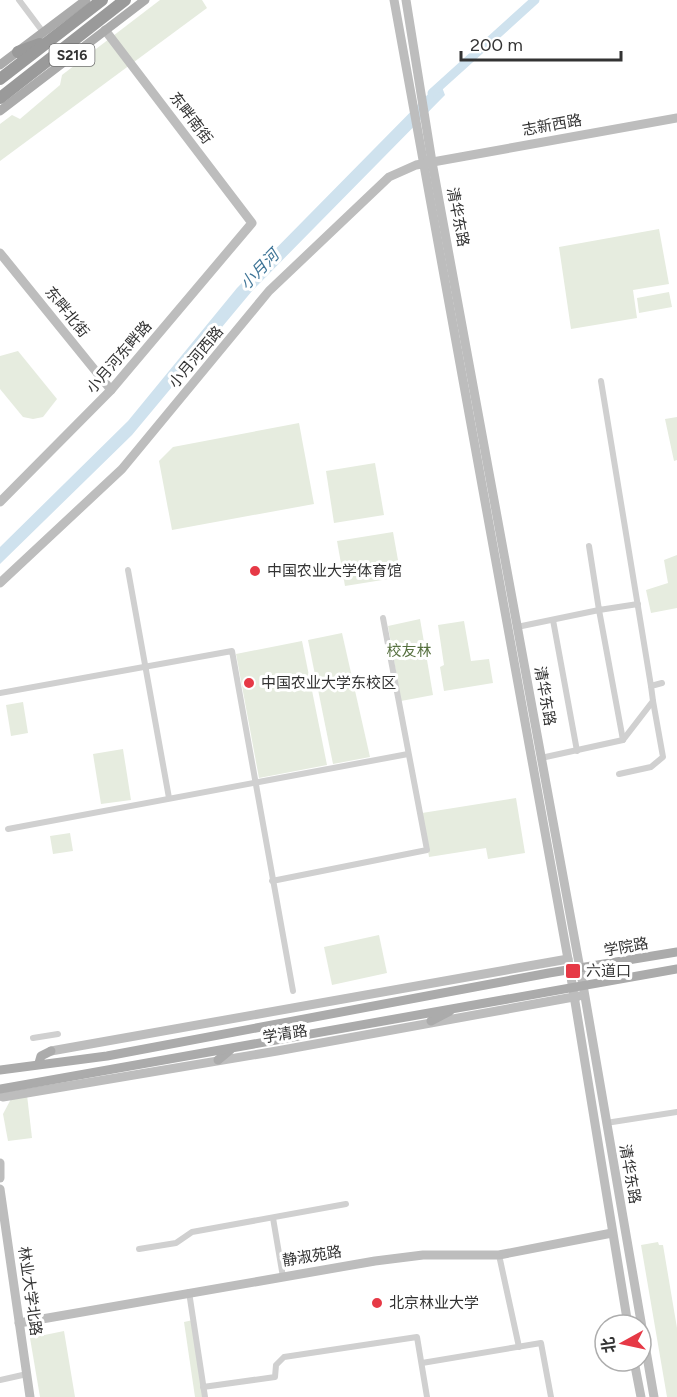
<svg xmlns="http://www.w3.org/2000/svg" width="677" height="1397" font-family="Figtree,'Noto Sans SC',sans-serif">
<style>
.green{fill:#e6ecdf}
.water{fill:#cfe2ee}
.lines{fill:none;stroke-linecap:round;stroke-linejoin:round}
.river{stroke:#cfe2ee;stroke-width:9}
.street{stroke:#d0d0d0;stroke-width:6}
.secondary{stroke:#bdbdbd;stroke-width:9}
.primary{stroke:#ababab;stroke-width:9}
.highway{stroke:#9a9a9a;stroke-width:12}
.poi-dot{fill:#e63946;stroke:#fff;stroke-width:2}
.labels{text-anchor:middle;stroke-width:6;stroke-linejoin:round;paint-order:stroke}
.shield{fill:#fff;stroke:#707070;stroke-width:1.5}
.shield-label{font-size:14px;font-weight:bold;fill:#333}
.street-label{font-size:15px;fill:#333;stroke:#fff}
.poi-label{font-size:15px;fill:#333;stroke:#fff;text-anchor:start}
.park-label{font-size:15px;fill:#56703f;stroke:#fff}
.water-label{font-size:16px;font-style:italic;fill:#3f7597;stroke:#fff}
</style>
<rect width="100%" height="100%" fill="#fff"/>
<g class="green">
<polygon points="160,0 202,0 207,8 0,161 0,124 12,115 20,119 60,85 62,75"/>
<polygon points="659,229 669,284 633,290 637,318 571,329 559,247"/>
<polygon points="669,292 672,307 639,313 637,298"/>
<polygon points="18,351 57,399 43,417 33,419 23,417 0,389 0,356"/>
<polygon points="677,417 677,460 674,461 665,419"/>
<polygon points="299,423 314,504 172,530 159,461 173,447"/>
<polygon points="375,463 384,515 334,523 326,471"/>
<polygon points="393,532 401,577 345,586 337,541"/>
<polygon points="677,555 677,608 651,613 646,590 668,583 664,560"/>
<polygon points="420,619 433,695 401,701 388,626"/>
<polygon points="464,621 471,661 489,659 493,683 444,691 440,667 444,665 438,625"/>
<polygon points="342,633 370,757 333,764 308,640"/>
<polygon points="302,641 327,765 259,778 236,654"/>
<polygon points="23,702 28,733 11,736 6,705"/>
<polygon points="123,749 131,800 101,804 93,754"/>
<polygon points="516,798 525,853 488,859 486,848 429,857 422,813"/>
<polygon points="70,833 73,851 53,854 50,836"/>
<polygon points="379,935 387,973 332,985 324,947"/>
<polygon points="27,1095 32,1138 8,1141 3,1114 11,1099"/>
<polygon points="658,1242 659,1245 663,1245 677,1328 677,1397 667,1397 641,1245"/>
<polygon points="193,1320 203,1397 195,1397 184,1322"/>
<polygon points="64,1331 75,1397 40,1397 30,1338"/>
</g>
<polygon class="water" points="440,82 445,95 252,291 132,435 0,564 0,547 128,421 237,288"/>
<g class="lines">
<polyline class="river" points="432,93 535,0"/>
<g class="street">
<polyline points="19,0 43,32"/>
<polyline points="601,381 651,686"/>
<polyline points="589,546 599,610 638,604"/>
<polyline points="128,570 169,798"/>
<polyline points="553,620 577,751"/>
<polyline points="517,627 599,610 623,740"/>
<polyline points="0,693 232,651 293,991"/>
<polyline points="541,758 623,740 653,701 651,686 662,683"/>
<polyline points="619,774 651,767 663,757 653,701"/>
<polyline points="8,829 408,754"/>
<polyline points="272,881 427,850 383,618"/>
<polyline points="33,1038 58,1034"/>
<polyline points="606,1123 677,1112"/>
<polyline points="273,1218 283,1277"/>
<polyline points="139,1249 176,1243 192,1232 346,1204"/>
<polyline points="499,1255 519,1347"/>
<polyline points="189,1292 205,1397"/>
<polyline points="422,1363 541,1343 551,1397"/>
<polyline points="0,1380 27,1374"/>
<polyline points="203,1387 275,1377 276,1365 284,1357 417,1337 427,1397"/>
</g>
<g class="secondary">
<polyline points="394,0 568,959 628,1325"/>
<polyline points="406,0 432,162 583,985 654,1397"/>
<polyline points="0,253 111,390"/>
<polyline points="0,502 111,390 252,223 105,30"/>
<polyline points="0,583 122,469 269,291 389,177 416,165 677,118"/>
<polyline points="51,1051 568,959"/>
<polyline points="0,1096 3,1097 277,1051 579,996"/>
<polyline points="0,1163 0,1178"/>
<polyline points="0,1189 30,1397"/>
<polyline points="19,1323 375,1261 423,1255 499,1255 612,1233"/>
<polyline points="634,1361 641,1397"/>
</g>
<g class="primary">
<polyline points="0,65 86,0"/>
<polyline points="0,111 145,0"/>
<polyline points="431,1021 450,1011"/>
<polyline points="218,1060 230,1050"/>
<polyline points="39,1063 41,1056 51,1051"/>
<polyline points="0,1070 107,1056 549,973 677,952"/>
<polyline points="0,1089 677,969"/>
</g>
<g class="highway">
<polyline points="18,52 40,44"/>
<polyline points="0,79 102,0"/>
<polyline points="0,98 125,0"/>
</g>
</g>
<g class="poi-dot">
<circle cx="255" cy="571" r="6"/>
<circle cx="249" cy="683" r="6"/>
<rect x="565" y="963" width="16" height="16" rx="3"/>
<circle cx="377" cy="1303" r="6"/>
</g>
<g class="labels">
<rect class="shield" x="49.5" y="44" width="45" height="22" rx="4.5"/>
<g class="shield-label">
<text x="72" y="60">S216</text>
</g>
<g class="street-label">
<text transform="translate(191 118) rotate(53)" y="5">东畔南街</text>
<text transform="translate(552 125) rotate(-10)" y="5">志新西路</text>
<text transform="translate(458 217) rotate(79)" y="5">清华东路</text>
<text transform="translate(67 312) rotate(51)" y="5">东畔北街</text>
<text transform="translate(119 357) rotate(-49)" y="5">小月河东畔路</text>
<text transform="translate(196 357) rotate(-50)" y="5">小月河西路</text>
<text transform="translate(545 696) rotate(80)" y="5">清华东路</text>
<text transform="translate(626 947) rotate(-10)" y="5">学院路</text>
<text transform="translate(285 1034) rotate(-9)" y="5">学清路</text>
<text transform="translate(630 1174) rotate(80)" y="5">清华东路</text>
<text transform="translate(312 1256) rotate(-9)" y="5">静淑苑路</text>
<text transform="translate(30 1291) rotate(82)" y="5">林业大学北路</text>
</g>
<g class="poi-label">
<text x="267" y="576">中国农业大学体育馆</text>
<text x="261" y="688">中国农业大学东校区</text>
<text x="586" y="976">六道口</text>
<text x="389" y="1308">北京林业大学</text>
</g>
<g class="park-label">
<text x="409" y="656">校友林</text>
</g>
<g class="water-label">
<text transform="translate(259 269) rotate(-46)" y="6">小月河</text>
</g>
</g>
<g transform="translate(623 1343) rotate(262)"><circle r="28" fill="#ffffff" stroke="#adadad" stroke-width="1.5"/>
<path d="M0-4.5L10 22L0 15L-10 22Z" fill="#e63946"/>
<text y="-9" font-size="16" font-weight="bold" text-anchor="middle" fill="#333333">北</text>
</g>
<path d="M461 51v9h160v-9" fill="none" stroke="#333333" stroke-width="3"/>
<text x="470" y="51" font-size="18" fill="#333333" stroke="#ffffff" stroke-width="4.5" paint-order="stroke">200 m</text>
</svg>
